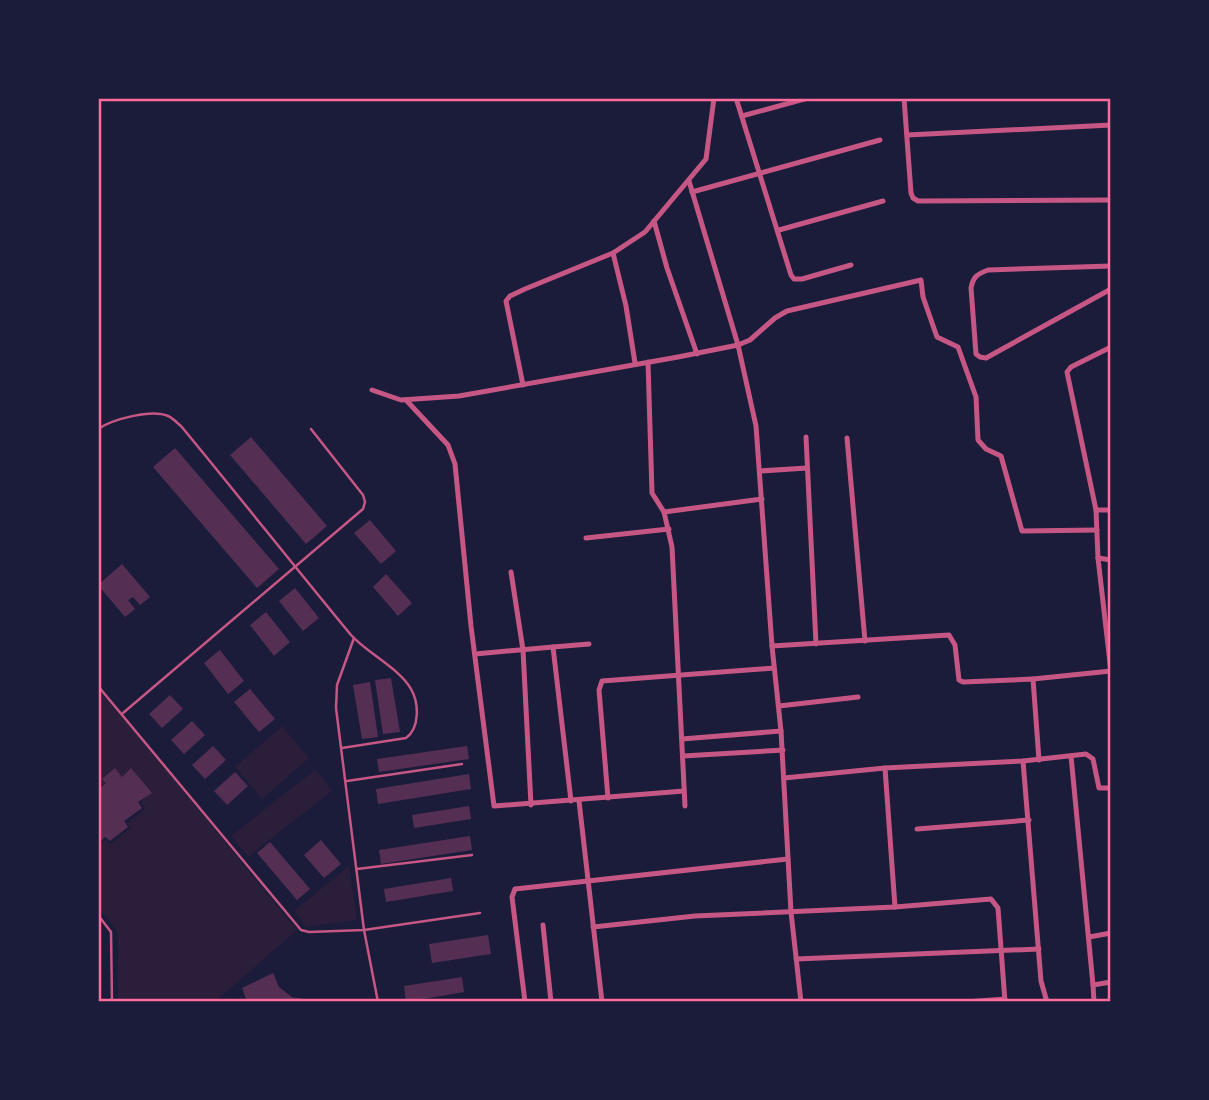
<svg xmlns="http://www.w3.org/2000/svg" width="1209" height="1100" font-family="Bitter,serif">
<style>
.green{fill:#2a1e3b}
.building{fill:#542f53}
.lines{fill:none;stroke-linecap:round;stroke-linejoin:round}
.service{stroke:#c65784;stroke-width:2.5}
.minor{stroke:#c65784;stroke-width:5}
.neatline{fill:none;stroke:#ff6b9d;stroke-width:2.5}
</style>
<rect width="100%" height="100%" fill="#1b1b3a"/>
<g class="green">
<polygon points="98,687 297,930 215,1002 118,1002 118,932 98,907 98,846 106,839 111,844 130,828 127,823 146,808 141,803 149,793 122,779 108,784 98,793"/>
<polygon points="282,726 309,758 262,799 235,767"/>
<polygon points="316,769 332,791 248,857 231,836"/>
<polygon points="349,866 357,920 306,927 294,911"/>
</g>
<g class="building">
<polygon points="251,437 327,526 306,544 230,455"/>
<polygon points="175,448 279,569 257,588 153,467"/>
<polygon points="370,520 396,551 381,564 354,533"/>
<polygon points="122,564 150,597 140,605 133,597 128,600 135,609 125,617 98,585"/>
<polygon points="386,574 412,603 398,616 373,587"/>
<polygon points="295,588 319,618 303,631 279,601"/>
<polygon points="266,612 290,642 274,656 250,625"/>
<polygon points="220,650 244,681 228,694 204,663"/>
<polygon points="391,678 400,732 383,734 375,680"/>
<polygon points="370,682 378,737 362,739 353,685"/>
<polygon points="250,689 275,719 259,732 234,702"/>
<polygon points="170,695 183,709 162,728 149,714"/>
<polygon points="192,721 205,735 184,754 171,740"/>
<polygon points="213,746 226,760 205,779 192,765"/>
<polygon points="467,746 469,759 379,772 377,759"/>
<polygon points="115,768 122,777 131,768 152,793 138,802 142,808 124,821 128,827 110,841 105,837 98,844 98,790 106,783 102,779"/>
<polygon points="235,772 248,786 227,805 214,791"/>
<polygon points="469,774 471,789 378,804 376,789"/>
<polygon points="469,806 471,819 414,828 412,815"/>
<polygon points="470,836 472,850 381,864 379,850"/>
<polygon points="321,840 341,864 324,878 304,855"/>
<polygon points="270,842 310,889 297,900 257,853"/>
<polygon points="451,878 453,891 386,902 384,889"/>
<polygon points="488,935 491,954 432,963 429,944"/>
<polygon points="273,973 279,987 292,997 321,1002 247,1002 242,988"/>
<polygon points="462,977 464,992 406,1002 404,986"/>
</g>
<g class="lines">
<g class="service">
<path d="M98,429C113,419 151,409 168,416C173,418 177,423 181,426C238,495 294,566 351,635C367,653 399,668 411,689C419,703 420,728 406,738L342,748"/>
<polyline points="354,638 337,685 336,708 364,930 378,1002"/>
<polyline points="98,686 301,930 309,932 364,930 480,913"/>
<polyline points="123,713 363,509 365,502 363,495 311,429"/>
<polyline points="347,781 462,764"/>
<polyline points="357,869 472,855"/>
<polyline points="98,915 111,932 112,1002"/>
</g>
<g class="minor">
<polyline points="736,98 791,275 794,279 802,279 851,265"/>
<polyline points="904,98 911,193 913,198 918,201 1111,200"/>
<polyline points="742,116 808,98"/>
<polyline points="907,135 1111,125"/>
<polyline points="689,181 738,345 756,426 772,646 781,731 791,912 801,1002"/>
<polyline points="692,192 880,140"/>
<polyline points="654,221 667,268 697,354"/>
<polyline points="779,230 883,201"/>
<polyline points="613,253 626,306 635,363"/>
<path d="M1111,266L988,270C977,274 973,277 971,288L976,354L980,357L986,358L1111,289"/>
<polyline points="1111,347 1071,367 1067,372 1096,510 1098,558 1111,672"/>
<polyline points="648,362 652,493 664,512 672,547 685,806"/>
<polyline points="523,385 506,301 510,296 525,289 613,253 645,232 706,159 714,98"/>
<polyline points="372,390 401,400 459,396 678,357 738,345 750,340 775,318 787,311 921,280 923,297 937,337 958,347 976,397 978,440 986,449 1001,456 1022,531 1097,530"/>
<polyline points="406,400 448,445 455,464 471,626 494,806 684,791"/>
<polyline points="806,437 816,644"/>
<polyline points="847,438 865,641"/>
<polyline points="760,471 807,468"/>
<polyline points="1096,510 1111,510"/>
<polyline points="664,512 762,499"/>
<polyline points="586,538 669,529"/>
<polyline points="1098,558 1111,560"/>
<polyline points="511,572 523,650 531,805"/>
<polyline points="772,646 949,635 955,645 959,680 963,682 1033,679 1039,760"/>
<polyline points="553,647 589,644"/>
<polyline points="475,654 553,647 571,801"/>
<polyline points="1033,679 1111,671"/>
<polyline points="779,706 858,697"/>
<polyline points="682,739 781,731"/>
<polyline points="683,756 783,750"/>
<polyline points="1071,756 1093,985"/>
<polyline points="1023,761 1041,981 1047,1002"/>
<polyline points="885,768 895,907"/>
<polyline points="784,778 885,768 1023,761 1086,754 1093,759 1099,788 1111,788"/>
<polyline points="608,798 599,690 602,681 774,668"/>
<polyline points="579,801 602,1002"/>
<polyline points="917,829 1029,820"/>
<polyline points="543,925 551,1002"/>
<polyline points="593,927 695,916 895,907 991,899 998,908 1005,1002"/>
<polyline points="1089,937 1111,933"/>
<polyline points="796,959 1039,949"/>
<polyline points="525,1002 512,897 515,889 788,859"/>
<polyline points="965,1002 1005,999"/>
<polyline points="1094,1002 1093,985 1111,982"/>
</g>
</g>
<rect width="1209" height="1100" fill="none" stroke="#1b1b3a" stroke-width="200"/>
<rect x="100" y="100" width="1009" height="900" class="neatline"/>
</svg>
